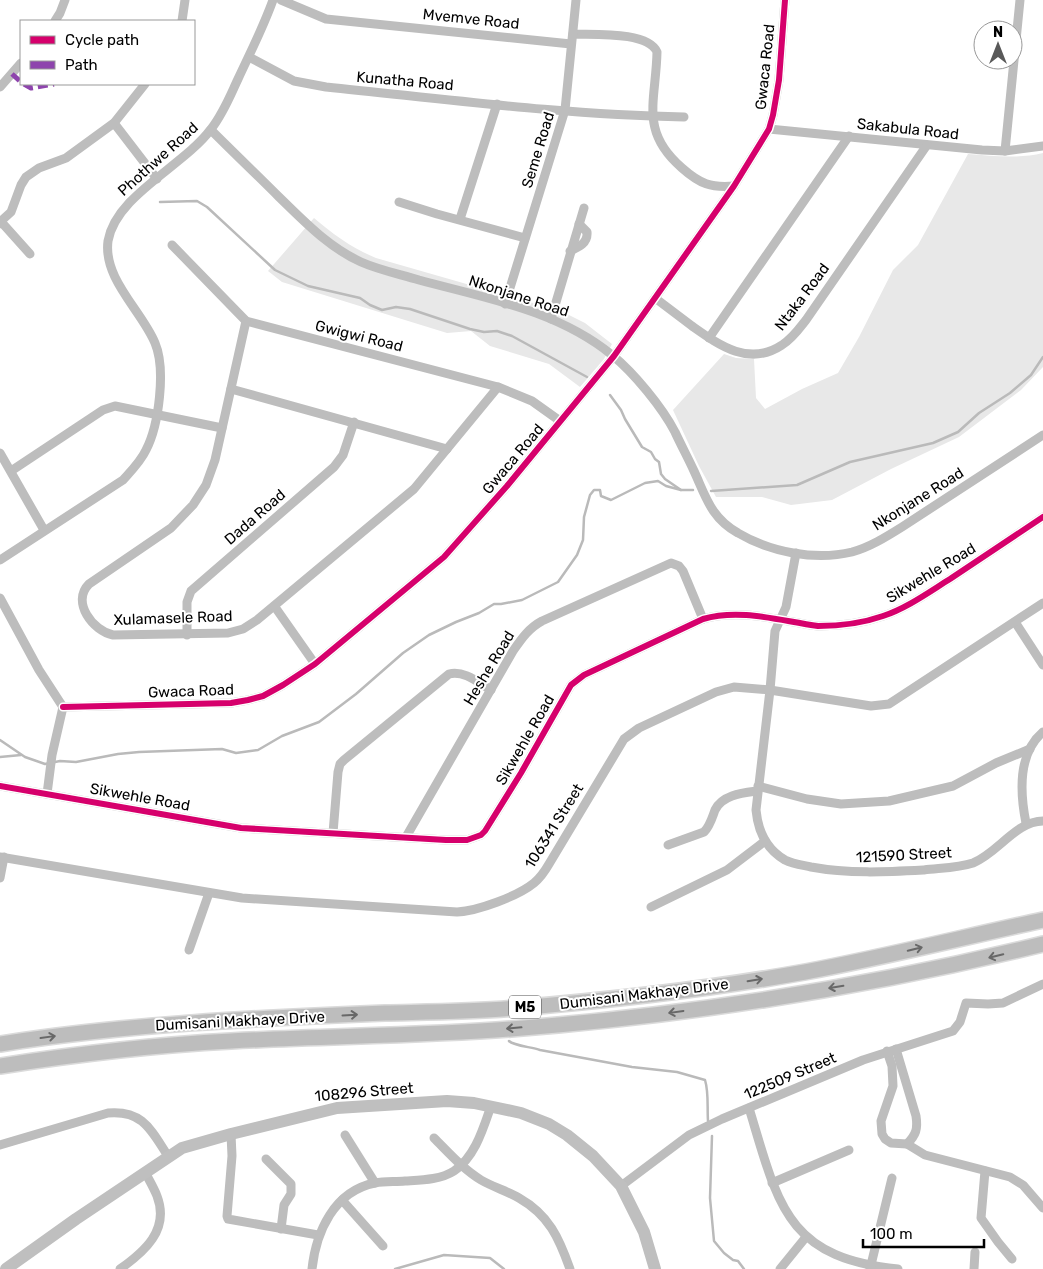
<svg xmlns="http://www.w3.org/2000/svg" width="1043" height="1269" font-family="Rubik,sans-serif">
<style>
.green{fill:#e8e8e8}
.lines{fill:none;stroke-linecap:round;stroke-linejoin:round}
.stream{stroke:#bababa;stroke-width:2.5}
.primary-casing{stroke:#dbdbdb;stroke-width:18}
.street{stroke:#bdbdbd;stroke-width:9}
.secondary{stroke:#bfbfbf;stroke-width:12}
.primary{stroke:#bdbdbd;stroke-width:15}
.quiet{stroke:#8e44ad;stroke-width:5;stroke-dasharray:10 5;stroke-linecap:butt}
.cycleway-casing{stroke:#fff;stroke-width:9}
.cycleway{stroke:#d6006c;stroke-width:6}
.oneway{stroke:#686868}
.labels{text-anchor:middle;stroke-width:4;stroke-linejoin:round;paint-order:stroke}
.shield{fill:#fff;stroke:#4c4c4c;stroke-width:1}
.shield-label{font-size:14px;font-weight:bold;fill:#000}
.street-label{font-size:15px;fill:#000;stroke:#fff}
</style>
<rect width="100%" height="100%" fill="#fff"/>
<g class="green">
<path d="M1043,153V367L1021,390L959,437L891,469L832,500L791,505L762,497H716L699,466L673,410L724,354L736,358L754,359L756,398L765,409L802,389L838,373L859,337L893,270L918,245L968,154C993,156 1019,159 1043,153Z"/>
<path d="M314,218C334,235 352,248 376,258L561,311L585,323L612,344L604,359L580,387L549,364L490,346L471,331L447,333L282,282L268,271Z"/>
</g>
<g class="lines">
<g class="stream">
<polyline points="160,202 197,201 207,207 275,270 308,286 360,298 370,305 382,310 396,307 410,309 470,329 484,332 497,331 512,336 587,377"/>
<polyline points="610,395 621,410 625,419 642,447 651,452 655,459 659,462 661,474 665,479 681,490 693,490"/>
<polyline points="711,491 797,485 850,462 933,443 958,432 979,413 1010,393 1031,375 1043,357"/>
<polyline points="0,740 25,757 45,764 60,761 76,762 118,754 139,752 222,749 236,753 258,750 282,736 319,722 356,694 403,653 429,635 456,622 479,613 494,604 501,604 522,600 558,582 577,555 583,540 584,517 590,495 594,490 600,490 601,496 611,500 645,483 658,481 666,486 681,490"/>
<polyline points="0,757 21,755"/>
<path d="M509,1041C514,1046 532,1047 540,1050L632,1067L677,1072L705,1080C709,1093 707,1107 708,1121"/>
<polyline points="712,1136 710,1198 714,1241 724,1253 733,1260 738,1261 744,1269"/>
<polyline points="395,1269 444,1255 490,1258 504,1269"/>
</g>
<g class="primary-casing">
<g id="primary">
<path d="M0,1044C127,1024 256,1018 385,1013C429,1012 473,1012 517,1008C612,1000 711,989 805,972C885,957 964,937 1043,920"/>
<path d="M0,1066C77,1054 154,1045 231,1041C324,1036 418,1036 511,1029C690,1015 869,987 1043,944"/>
</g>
</g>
<g class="street">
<polyline points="281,0 326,19 571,44"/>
<polyline points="55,21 60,13 65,0"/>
<polyline points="182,21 185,0"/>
<path d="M573,34C593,35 648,31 657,52C656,101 639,131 682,168C700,184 711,188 734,186"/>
<path d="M249,57L294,81L326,87C445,99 564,115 684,117"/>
<polyline points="0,87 21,63"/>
<polyline points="114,123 157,179"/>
<polyline points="769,129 982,150 1005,151 1043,146"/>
<path d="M211,130C234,153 257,175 279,197C304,221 328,247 361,262C379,270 399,274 419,280C485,298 557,310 612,355C634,373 662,407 675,432C681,445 688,458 694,471C706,497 711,518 738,533C770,552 815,561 852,552C870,547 886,537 902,527L1043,435"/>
<polyline points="1005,151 1020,0"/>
<polyline points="399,202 437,214 525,238"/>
<polyline points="460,219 497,104"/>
<polyline points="0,222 11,212 21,185 26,177 39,168 66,158 114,123 145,84"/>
<polyline points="0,223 4,225 30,254"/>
<polyline points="172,245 246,321 498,387 532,401 560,421"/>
<path d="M570,251C579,247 588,243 587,232L579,224"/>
<path d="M655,298C667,307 680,317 692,326C719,345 749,367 782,345C792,339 799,329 806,320L927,145"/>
<polyline points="505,304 565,110 576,0"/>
<polyline points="551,319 584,208"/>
<path d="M246,321L215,460L206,485L193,505L171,528L89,584C71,602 93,631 113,635L228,633L243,629L257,620L414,489L498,387"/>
<polyline points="709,338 849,136"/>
<polyline points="231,389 447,449"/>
<polyline points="0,453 44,530"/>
<polyline points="11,471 103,410 115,406 222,428"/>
<path d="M796,553L786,607L775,631L770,690L756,810C758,831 766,849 785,860C793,864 802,865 811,867C849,874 886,872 924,870C940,868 958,868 973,863C998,853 1016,821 1043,821"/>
<path d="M0,560L123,480C132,470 141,461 146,450C159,425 166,369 155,343C142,311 103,279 108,241C116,195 184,166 211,129C223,114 230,96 238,79C250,53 263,28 273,0"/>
<polyline points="0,598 39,670 63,707"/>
<polyline points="275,607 315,664"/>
<polyline points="1015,622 1043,665"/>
<polyline points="187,635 187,602 191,591 334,467 343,455 354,422"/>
<polyline points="63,707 231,703 248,700 263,696 283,685 315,664 444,557 507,486 614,356 734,186 769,129 773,115 779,80 785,0"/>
<path d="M0,786L241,828L446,840H467L481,835L485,831L521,773L571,685L584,675L703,619C741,608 780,621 818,626C840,626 863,623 883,616C907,608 929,592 950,579C981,558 1012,538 1043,517"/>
<polyline points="758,786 807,799 841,804 889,801 953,786 996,763 1030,749"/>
<polyline points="47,794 52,755 63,707"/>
<path d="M1026,823C1020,793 1017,754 1043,732"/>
<path d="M333,833L338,772L340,764L344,760L449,674C464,670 479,683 491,690"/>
<path d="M406,837L513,651C522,638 529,628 542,621L671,563L679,566L683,571L703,619"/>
<path d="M668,845L704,832C710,826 712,818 715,810C722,795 742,793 757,791"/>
<path d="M0,857L242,898L457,912C478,911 518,896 534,883C540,878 545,871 549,864L624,739L639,728L716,692L734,687L770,690L871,706L889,704L1043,603"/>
<polyline points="0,878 4,857"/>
<polyline points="651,907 727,870 765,841"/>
<polyline points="189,950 209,893"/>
<path d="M896,1049L916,1116C918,1129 916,1135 907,1144"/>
<polyline points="887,1051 892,1066 893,1086 881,1121 882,1134 885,1139 891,1143 907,1144 925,1155 1010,1177 1023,1185 1043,1208"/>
<path d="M749,1108C778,1203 785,1258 898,1269"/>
<polyline points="231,1134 232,1156 227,1216 228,1219 318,1235"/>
<polyline points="345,1135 375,1183"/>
<path d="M434,1138C449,1153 463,1169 481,1180C493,1187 507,1191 519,1198C549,1215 559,1238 570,1269"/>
<path d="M0,1145L108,1113C143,1110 151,1130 168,1156"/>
<polyline points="266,1159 291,1184 291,1194 284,1205 281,1229"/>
<polyline points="985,1171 981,1218 998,1242 1012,1259"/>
<polyline points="772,1183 849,1150"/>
<polyline points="621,1186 689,1135 722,1119 863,1060 953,1031 960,1022 966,1003 988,1004 1003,1003 1043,984"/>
<polyline points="342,1200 383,1246"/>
<path d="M120,1269C144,1252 170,1230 157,1196C154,1188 149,1180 145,1172"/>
<path d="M312,1269C316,1232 334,1191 375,1183C385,1181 395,1182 405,1181C421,1180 440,1180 454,1171C475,1157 483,1129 491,1106"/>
<polyline points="780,1269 806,1237"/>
<polyline points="870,1269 892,1178"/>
<polyline points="974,1269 975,1252"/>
</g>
<polyline class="secondary" points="6,1269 76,1219 182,1148 231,1134 337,1108 447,1101 474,1103 521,1113 549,1124 567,1135 593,1156 621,1186 644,1232 655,1269"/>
<use href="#primary" class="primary"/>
<g class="quiet">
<polyline points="12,74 21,82"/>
<polyline points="24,84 31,88 54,84"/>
</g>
<g class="cycleway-casing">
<g id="cycleway">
<polyline points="63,707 231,703 248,700 263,696 283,685 315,664 444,557 507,486 614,356 734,186 769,129 773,115 779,80 785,0"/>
<path d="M0,786L241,828L446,840H467L481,835L485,831L521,773L571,685L584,675L703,619C741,608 780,621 818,626C840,626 863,623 883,616C907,608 929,592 950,579C981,558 1012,538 1043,517"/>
</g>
</g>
<use href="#cycleway" class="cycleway"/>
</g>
<defs><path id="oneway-shaft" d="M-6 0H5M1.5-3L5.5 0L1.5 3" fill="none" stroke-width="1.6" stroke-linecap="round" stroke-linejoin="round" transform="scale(1.25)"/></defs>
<g class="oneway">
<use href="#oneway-shaft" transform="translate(915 949) rotate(-14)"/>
<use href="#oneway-shaft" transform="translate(996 956) rotate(166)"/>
<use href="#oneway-shaft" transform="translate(755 980) rotate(-9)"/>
<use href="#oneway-shaft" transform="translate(836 987) rotate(171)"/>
<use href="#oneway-shaft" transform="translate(676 1012) rotate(172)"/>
<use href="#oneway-shaft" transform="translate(350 1015) rotate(-3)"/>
<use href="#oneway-shaft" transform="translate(514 1028) rotate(175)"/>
<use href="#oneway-shaft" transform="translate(48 1037) rotate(-8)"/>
</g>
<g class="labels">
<rect class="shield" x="509" y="995.5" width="32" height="23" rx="4"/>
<g class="shield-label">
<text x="525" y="1012">M5</text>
</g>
<g class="street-label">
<text transform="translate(471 19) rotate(6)" y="5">Mvemve Road</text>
<text transform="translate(765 67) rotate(-84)" y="5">Gwaca Road</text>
<text transform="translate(405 81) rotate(5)" y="5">Kunatha Road</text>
<text transform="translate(908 129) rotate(6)" y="5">Sakabula Road</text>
<text transform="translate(538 150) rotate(-73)" y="5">Seme Road</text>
<text transform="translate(158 159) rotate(-42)" y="5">Phothwe Road</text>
<text transform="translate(519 296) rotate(18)" y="5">Nkonjane Road</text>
<text transform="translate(802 297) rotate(-53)" y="5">Ntaka Road</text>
<text transform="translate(359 336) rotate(14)" y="5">Gwigwi Road</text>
<text transform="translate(513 459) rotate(-50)" y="5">Gwaca Road</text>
<text transform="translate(918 499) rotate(-32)" y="5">Nkonjane Road</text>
<text transform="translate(255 517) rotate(-41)" y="5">Dada Road</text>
<text transform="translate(931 573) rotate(-31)" y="5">Sikwehle Road</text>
<text transform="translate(173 618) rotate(-2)" y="5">Xulamasele Road</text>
<text transform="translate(489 668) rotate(-59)" y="5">Heshe Road</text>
<text transform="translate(191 691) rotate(-2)" y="5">Gwaca Road</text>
<text transform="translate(525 740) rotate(-60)" y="5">Sikwehle Road</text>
<text transform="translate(140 797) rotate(10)" y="5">Sikwehle Road</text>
<text transform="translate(554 826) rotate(-58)" y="5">106341 Street</text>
<text transform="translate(904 855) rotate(-3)" y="5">121590 Street</text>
<text transform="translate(644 994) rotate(-7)" y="5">Dumisani Makhaye Drive</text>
<text transform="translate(240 1021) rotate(-3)" y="5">Dumisani Makhaye Drive</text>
<text transform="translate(790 1076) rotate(-23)" y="5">122509 Street</text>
<text transform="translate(364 1092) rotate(-5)" y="5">108296 Street</text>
</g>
</g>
<rect x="20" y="20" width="175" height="65" fill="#ffffff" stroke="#999999"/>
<rect x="30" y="36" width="25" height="8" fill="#d6006c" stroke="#999999"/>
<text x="65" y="45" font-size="15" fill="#000000">Cycle path</text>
<rect x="30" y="61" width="25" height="8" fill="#8e44ad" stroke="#999999"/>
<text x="65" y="70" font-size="15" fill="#000000">Path</text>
<g transform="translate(998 45)"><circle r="24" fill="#ffffff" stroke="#999999"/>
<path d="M0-4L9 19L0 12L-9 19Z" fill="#595959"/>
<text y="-8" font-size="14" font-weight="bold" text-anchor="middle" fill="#000000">N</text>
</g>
<path d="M863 1239v8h121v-8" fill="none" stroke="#000000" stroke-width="2.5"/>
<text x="870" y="1239" font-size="15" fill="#000000" stroke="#ffffff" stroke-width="4" paint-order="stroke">100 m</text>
</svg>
